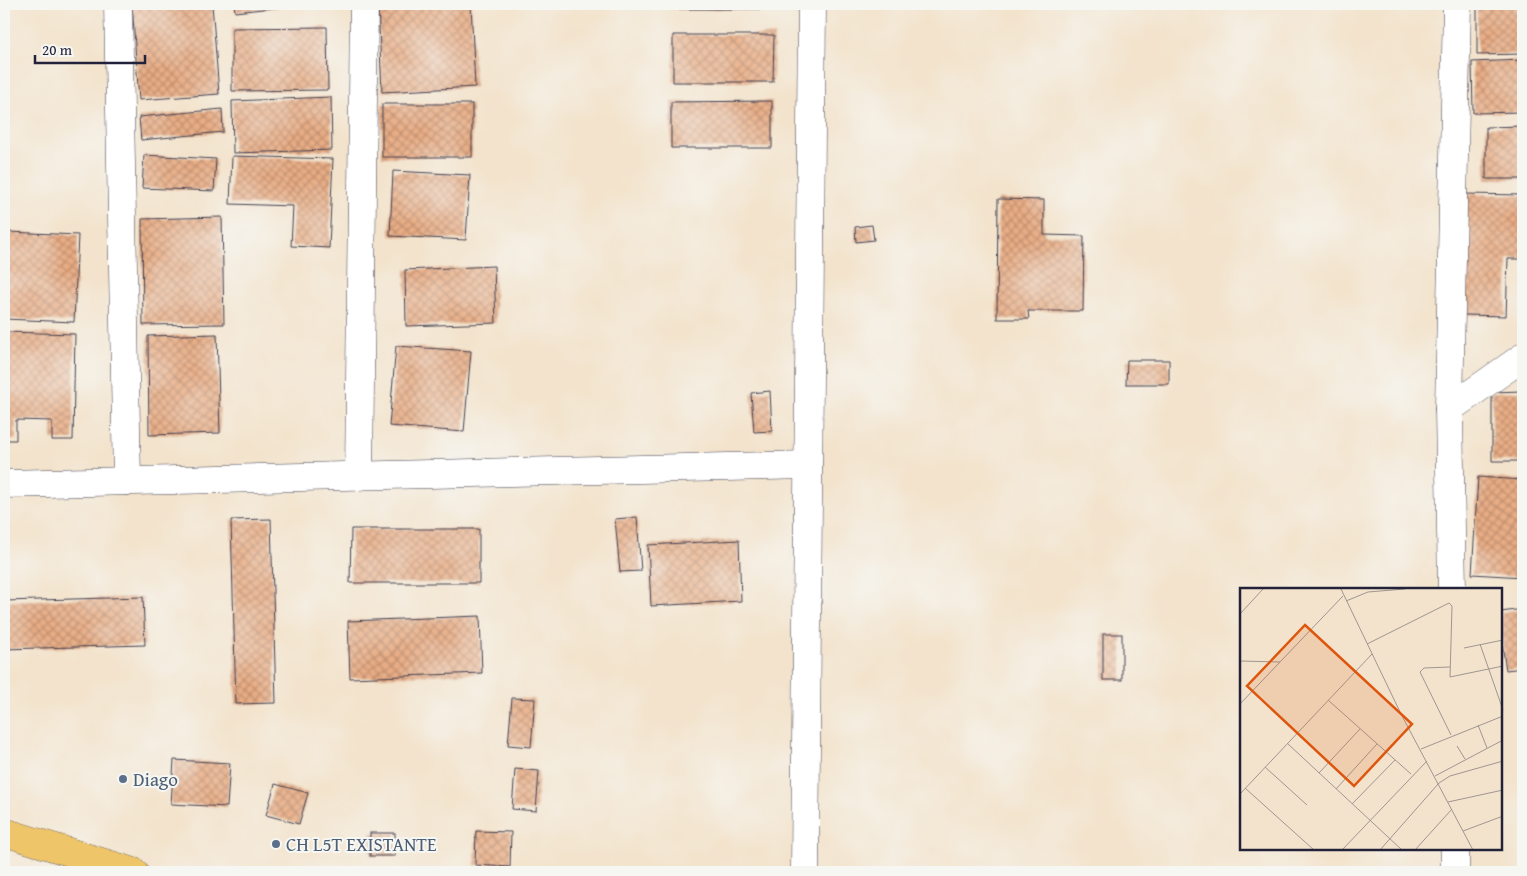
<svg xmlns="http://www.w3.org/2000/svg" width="1527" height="876" font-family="'Gentium Book Plus',serif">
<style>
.building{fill:url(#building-cross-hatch)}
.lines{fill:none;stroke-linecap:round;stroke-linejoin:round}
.minor-casing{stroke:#413f51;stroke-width:29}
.major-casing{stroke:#413f51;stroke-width:29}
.minor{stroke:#fff;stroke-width:28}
.major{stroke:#eec569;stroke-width:28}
.service-dot{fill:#5c6f8a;stroke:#f6f6f2;stroke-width:2}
.labels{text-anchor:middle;stroke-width:4;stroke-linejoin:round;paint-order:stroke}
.service-label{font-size:19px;fill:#4e5e75;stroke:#f6f6f2;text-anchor:start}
.inset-road{fill:none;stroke:#9f9692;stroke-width:1}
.view{fill:#de560e;fill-opacity:0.15;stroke:#de560e;stroke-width:2.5}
.inset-edge{fill:none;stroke:#22223b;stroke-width:2.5}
</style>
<defs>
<pattern id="building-cross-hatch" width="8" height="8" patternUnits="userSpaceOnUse" patternTransform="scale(1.25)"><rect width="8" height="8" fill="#e9ad85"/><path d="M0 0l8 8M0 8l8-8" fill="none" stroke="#bc8c6e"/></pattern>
</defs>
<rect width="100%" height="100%" fill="#f6f6f2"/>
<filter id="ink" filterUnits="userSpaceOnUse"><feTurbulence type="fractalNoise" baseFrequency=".02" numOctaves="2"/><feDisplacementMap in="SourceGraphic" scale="10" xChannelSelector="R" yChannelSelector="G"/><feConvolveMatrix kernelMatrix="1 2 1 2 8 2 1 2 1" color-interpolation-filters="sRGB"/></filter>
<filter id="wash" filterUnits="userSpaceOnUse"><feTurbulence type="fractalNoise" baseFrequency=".0096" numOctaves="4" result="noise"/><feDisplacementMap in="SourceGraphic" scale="20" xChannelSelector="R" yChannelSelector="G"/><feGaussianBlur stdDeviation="1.12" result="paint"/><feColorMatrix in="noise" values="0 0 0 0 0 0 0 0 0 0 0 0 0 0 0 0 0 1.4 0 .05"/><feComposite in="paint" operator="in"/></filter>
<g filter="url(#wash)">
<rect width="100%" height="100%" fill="#f3e3cc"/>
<g id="blocks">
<g class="building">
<polygon points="132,4 212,4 219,94 139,100"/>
<polygon points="234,4 299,4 299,5 235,12"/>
<polygon points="378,4 471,4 475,87 382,92"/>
<rect x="669" y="4" width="101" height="5"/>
<polygon points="1477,4 1523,4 1523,54 1477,55"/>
<polygon points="327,27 328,90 232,91 232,28"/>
<polygon points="673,35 774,35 773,82 673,82"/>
<polygon points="1523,60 1523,112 1473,113 1472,62"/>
<polygon points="331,97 332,150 233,153 232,101"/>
<polygon points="772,101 772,148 671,148 671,102"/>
<rect x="382" y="104" width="90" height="53"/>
<polygon points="222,109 223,132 141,140 139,117"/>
<polygon points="1523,126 1523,179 1486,179 1486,127"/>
<polygon points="144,155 216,159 214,191 142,188"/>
<polygon points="232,156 333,159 329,248 291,246 293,206 230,204"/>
<polygon points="393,171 470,175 466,240 390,236"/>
<polygon points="1466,194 1523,195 1523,259 1508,259 1506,316 1464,315"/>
<polygon points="998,199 1044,200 1044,235 1084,236 1083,311 1028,311 1029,319 997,319"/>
<polygon points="222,217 224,324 143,325 142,219"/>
<polygon points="872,225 874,240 856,242 855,227"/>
<polygon points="8,232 78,235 74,322 4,319"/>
<polygon points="494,266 496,323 406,326 405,270"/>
<polygon points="4,332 75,334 73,440 52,440 52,421 16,420 16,440 4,440"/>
<polygon points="217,334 220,433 149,435 148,336"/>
<polygon points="396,346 471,351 464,432 389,426"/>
<polygon points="1127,360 1169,360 1169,384 1126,384"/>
<polygon points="770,391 772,431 754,432 751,393"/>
<polygon points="1523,391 1523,461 1492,461 1492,392"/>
<polygon points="1478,477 1523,480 1523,577 1472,574"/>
<polygon points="637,517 641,571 620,572 615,519"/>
<polygon points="271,519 276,703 236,704 231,520"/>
<polygon points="351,529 479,529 479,583 350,583"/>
<polygon points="739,540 741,601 651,606 648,545"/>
<polygon points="143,597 145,645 4,649 4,601"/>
<polygon points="1523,609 1523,668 1506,670 1501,637 1501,612"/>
<polygon points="480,616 482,673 350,678 348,621"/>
<rect x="1103" y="634" width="19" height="46"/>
<polygon points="512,698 535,699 531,747 508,745"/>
<polygon points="174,760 230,763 227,807 171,804"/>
<polygon points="515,769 539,771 536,811 512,809"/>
<polygon points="275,784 308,793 299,824 266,815"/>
<polygon points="476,831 511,832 510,867 475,865"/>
<rect x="370" y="833" width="25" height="23"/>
</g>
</g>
</g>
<g filter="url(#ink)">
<use href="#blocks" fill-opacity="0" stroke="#413f51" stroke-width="1"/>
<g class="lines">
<g class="minor-casing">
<g id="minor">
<polyline points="118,4 127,481"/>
<polyline points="1449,409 1457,4"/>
<polyline points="359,476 364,4"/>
<polyline points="4,484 808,465"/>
<polyline points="1452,590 1449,409 1523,357"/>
<polyline points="1455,850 1455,872"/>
<polyline points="805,872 812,4"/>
</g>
</g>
<g class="major-casing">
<polyline id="major" points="4,832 134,872"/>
</g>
<use href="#minor" class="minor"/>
<use href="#major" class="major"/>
</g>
</g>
<g class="service-dot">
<circle cx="123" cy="779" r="5"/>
<circle cx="276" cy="844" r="5"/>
</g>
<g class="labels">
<g class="service-label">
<text x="133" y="786">Diago</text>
<text x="286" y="851">CH L5T EXISTANTE</text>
</g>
</g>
<g transform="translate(1240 588)">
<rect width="262" height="262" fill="#f3e3cc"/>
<path class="inset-road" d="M101,1L161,126L233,262M106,13L128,4L165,1M0,26L23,1M127,56L209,15L212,18L210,89L263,78M240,56L263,122M224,60L263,52M0,73L40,74L103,8M210,79L184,80L180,84L211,147M88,112L171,186M0,116L40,74M238,137L247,160M47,155L162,262M217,158L225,171M181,161L263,128M25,179L67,217M79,185L120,141M195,188L263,152M5,200L74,262M96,201L137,156M0,206L132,66M208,214L263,202M112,216L155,172M223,243L263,228M102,262L187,173M140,262L199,195L210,188L263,173M175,262L212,221"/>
<path class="view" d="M65,37L172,136L114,198L7,98Z"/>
<rect width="262" height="262" class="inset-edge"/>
</g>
<rect width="1527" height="876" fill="none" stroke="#f6f6f2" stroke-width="20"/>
<path d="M35 55v8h110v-8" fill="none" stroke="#22223b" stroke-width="2.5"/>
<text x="42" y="55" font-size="15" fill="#22223b" stroke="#f6f6f2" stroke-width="4" paint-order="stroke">20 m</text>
</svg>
